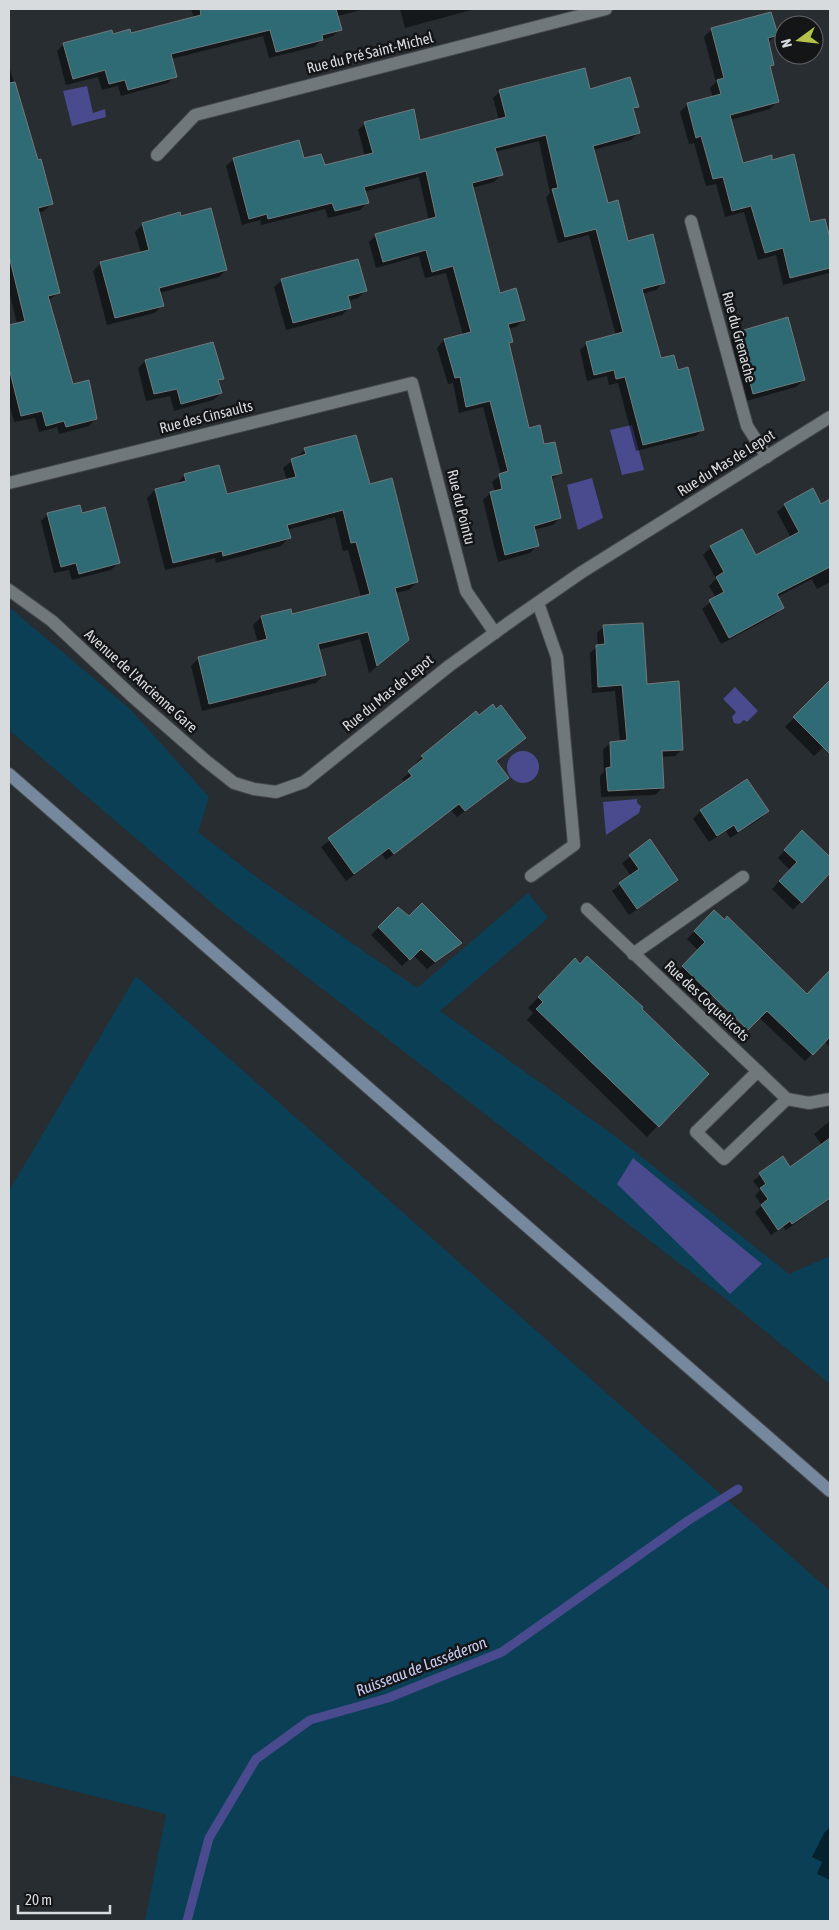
<svg xmlns="http://www.w3.org/2000/svg" width="839" height="1930" font-family="'Asap Condensed',sans-serif">
<style>
.green{fill:#0b3f56}
.water{fill:#4a4b8e}
.shadow{fill:#0007}
.lines{fill:none;stroke-linecap:round;stroke-linejoin:round}
.stream{stroke:#4a4b8e;stroke-width:9}
.building{fill:#2e6b75;stroke:#71797b}
.street-casing{stroke:#44484b;stroke-width:14}
.secondary-casing{stroke:#44484b;stroke-width:14}
.street{stroke:#71787c;stroke-width:12}
.secondary{stroke:#75889e;stroke-width:12}
.labels{text-anchor:middle;stroke-width:5;stroke-linejoin:round;paint-order:stroke}
.street-label{font-size:15px;fill:#d8dbde;stroke:#131517}
.water-label{font-size:16px;font-style:italic;fill:#c7cbf2;stroke:#131517}
</style>
<rect width="100%" height="100%" fill="#282d31"/>
<g class="green">
<polygon points="9,607 130,709 209,797 198,832 259,879 417,988 528,893 548,918 440,1011 619,1139 789,1274 830,1256 830,1384 727,1300 221,911 9,730"/>
<polygon points="136,976 830,1591 830,1921 145,1921 166,1814 9,1775 9,1191"/>
</g>
<g class="water">
<polygon points="87,86 93,113 105,109 106,117 72,126 63,91"/>
<polygon points="632,425 644,470 622,475 610,430"/>
<polygon points="592,478 603,518 578,530 567,485"/>
<polygon points="735,687 758,711 747,722 744,720 739,724 734,723 732,717 736,712 723,699"/>
<circle cx="523" cy="767" r="16"/>
<polygon points="637,799 637,803 641,806 639,813 606,835 603,802"/>
<polygon points="633,1158 762,1264 730,1294 617,1184"/>
</g>
<g class="shadow">
<polygon points="191,9 282,10 366,9 337,16 340,29 333,36 322,40 314,47 269,58 263,36 171,59 175,76 168,83 121,96 118,86 102,90 98,77 66,85 57,51 64,44 112,35 130,34 194,18"/>
<polygon points="400,9 475,9 405,28"/>
<polygon points="712,29 776,34 769,42 773,64 769,68 777,102 770,109 730,120 742,165 771,161 809,224 824,220 830,243 830,271 829,273 783,285 776,255 758,260 744,212 725,217 716,184 706,186 694,143 689,144 680,112 688,104 713,98 710,88 716,82 704,37"/>
<polygon points="9,66 51,204 44,211 38,213 58,293 48,301 72,386 96,418 89,426 59,434 57,427 39,432 35,418 14,422 9,402 9,326 17,324 9,291"/>
<polygon points="589,90 637,106 633,111 638,133 631,140 593,150 608,205 627,242 663,283 656,290 642,294 660,360 677,371 703,429 696,436 636,451 618,383 609,385 607,376 587,381 580,350 587,343 616,336 589,235 558,243 546,197 550,193 539,141 495,152 501,175 494,182 472,188 499,294 523,320 516,327 508,329 512,342 508,345 528,430 543,446 561,472 551,480 560,518 553,525 533,530 537,546 530,553 498,562 483,500 490,493 495,492 492,482 501,475 483,407 459,413 453,383 448,384 437,348 444,340 463,335 446,273 425,278 419,256 376,268 369,242 376,235 429,221 419,177 364,192 367,203 360,210 328,218 325,209 261,225 260,220 242,225 226,166 234,159 303,160 324,167 365,156 358,130 365,123 420,142 499,120 493,98 500,91"/>
<polygon points="180,218 226,270 219,277 159,293 162,305 155,313 107,325 93,271 101,263 141,253 135,232 143,224"/>
<polygon points="282,280 365,291 358,298 348,301 350,307 342,315 286,330 274,287"/>
<polygon points="737,333 804,380 796,387 746,401 730,341"/>
<polygon points="145,361 222,378 218,383 221,393 213,400 174,411 170,396 146,401 138,368"/>
<polygon points="305,450 369,485 417,582 409,590 395,593 400,648 369,673 360,639 318,650 324,675 316,683 202,711 191,666 199,658 258,643 253,625 261,617 291,615 361,597 348,550 343,551 335,517 287,530 289,538 281,546 216,563 215,558 165,570 147,498 155,490 177,485 177,483 185,475 226,496 287,480 283,468"/>
<polygon points="830,500 830,582 817,589 812,579 777,597 783,608 775,615 721,644 702,609 716,598 709,586 716,579 703,555 711,547 742,531 756,557 791,538 777,512 785,505 820,505"/>
<polygon points="48,514 82,514 118,563 111,570 72,580 69,570 54,573 41,521"/>
<polygon points="604,626 646,685 682,749 675,756 661,757 662,788 655,795 601,797 600,776 604,772 603,750 610,743 620,742 615,691 592,693 590,653 598,646 597,633"/>
<polygon points="830,682 830,740 814,756 785,727"/>
<polygon points="479,717 525,738 495,762 500,785 457,817 451,810 386,860 382,854 346,881 321,847 405,783 402,779 417,766 415,764 422,757"/>
<polygon points="701,811 768,811 760,819 730,838 726,831 709,842 693,819"/>
<polygon points="802,832 830,859 830,871 793,910 772,889 790,870 778,858"/>
<polygon points="650,841 677,879 669,887 629,915 612,891 631,876 622,863"/>
<polygon points="398,908 409,918 460,943 427,969 413,955 402,966 371,935"/>
<polygon points="714,911 758,948 706,1002 676,974 698,950 687,939"/>
<polygon points="575,960 640,1009 707,1074 647,1137 527,1020 533,1013 528,1008"/>
<polygon points="822,980 830,987 830,1047 824,1041 805,1061 748,1007 807,995"/>
<polygon points="830,1121 830,1189 812,1211 786,1230 783,1227 771,1235 755,1212 762,1205 755,1196 760,1190 753,1181 782,1158 790,1169 822,1145 814,1134"/>
<polygon points="830,1827 830,1880 817,1874 822,1862 812,1857 824,1833"/>
</g>
<g class="lines">
<polyline class="stream" points="187,1921 209,1838 256,1759 310,1720 388,1698 502,1652 689,1520 738,1489"/>
</g>
<g class="building">
<polygon points="200,9 336,9 342,30 322,35 323,40 276,52 270,30 171,54 177,77 128,90 125,80 109,84 105,70 73,79 63,43 112,30 113,34 130,29 131,33 201,15"/>
<polygon points="771,12 778,35 768,38 774,65 770,66 779,102 730,115 743,163 772,155 772,160 794,154 810,222 825,219 830,238 830,268 790,278 783,248 765,253 751,206 732,211 723,177 713,179 701,136 696,138 687,103 721,94 717,80 724,78 711,28"/>
<polygon points="585,68 590,89 630,77 639,107 633,108 640,133 593,146 608,203 618,200 628,241 653,234 665,283 642,289 661,358 674,355 678,370 688,367 704,430 643,445 625,377 616,379 614,370 594,375 586,342 623,332 596,229 565,237 552,189 558,188 546,135 495,148 503,175 472,183 500,293 516,288 525,320 508,324 513,342 509,343 529,428 540,425 544,444 555,442 562,473 551,476 561,518 534,526 539,546 505,555 490,492 502,489 499,474 508,471 490,401 466,407 460,377 455,378 444,339 471,332 453,266 432,272 426,250 383,262 375,234 436,217 426,171 364,187 369,203 335,211 332,203 268,219 267,214 249,219 233,158 299,140 304,158 321,154 325,165 373,153 364,122 414,109 420,140 506,117 499,90"/>
<polygon points="15,82 38,160 41,159 53,204 38,208 60,293 48,296 73,384 89,380 97,419 66,427 64,421 46,426 42,411 21,416 9,368 9,325 25,321 9,256 9,83"/>
<polygon points="211,208 227,270 159,288 164,306 115,318 100,262 149,250 142,223 180,212 181,216"/>
<polygon points="358,259 367,291 348,296 351,308 293,323 281,279"/>
<polygon points="788,317 805,380 753,394 737,332"/>
<polygon points="213,342 224,379 218,380 222,393 181,404 177,389 154,394 145,360"/>
<polygon points="356,435 370,484 392,478 418,582 395,588 409,640 377,666 368,632 318,644 326,675 209,704 198,657 267,639 261,616 291,609 292,614 370,594 356,542 351,543 343,510 287,525 291,538 223,556 222,551 173,563 155,489 186,481 184,474 219,465 227,494 296,477 291,459 306,454 304,448"/>
<polygon points="813,488 821,504 830,499 830,567 777,594 784,608 729,638 709,600 724,592 716,577 724,572 710,546 742,529 756,555 799,532 784,504"/>
<polygon points="80,505 82,513 105,507 120,563 79,574 76,563 61,567 47,513"/>
<polygon points="643,623 647,684 679,681 683,750 662,751 664,788 608,791 606,768 611,767 610,742 627,740 622,685 598,687 596,645 605,644 603,625"/>
<polygon points="830,680 830,754 793,717"/>
<polygon points="493,704 496,709 501,705 526,738 496,761 509,778 465,811 459,804 394,854 389,848 354,874 328,838 412,776 408,771 424,758 421,756 476,711 479,715"/>
<polygon points="747,779 769,811 738,832 734,825 717,836 700,810"/>
<polygon points="802,830 830,857 830,873 802,903 779,881 797,862 784,850"/>
<polygon points="650,839 678,880 637,909 619,883 639,869 629,855"/>
<polygon points="422,903 462,943 435,962 421,949 410,960 378,927 398,907 409,916"/>
<polygon points="714,910 725,920 727,916 807,994 830,970 830,1037 813,1055 767,1011 748,1030 682,966 705,942 694,931"/>
<polygon points="587,956 643,1007 642,1009 709,1074 659,1127 536,1009 543,1002 538,997 575,958 580,964"/>
<polygon points="830,1138 830,1198 792,1224 790,1221 778,1230 761,1205 768,1199 760,1188 766,1184 759,1173 783,1156 790,1167"/>
</g>
<g class="lines">
<g class="street-casing">
<g id="street">
<polyline points="157,155 195,115 606,9"/>
<polyline points="691,221 747,426 767,457"/>
<polyline points="9,483 412,383 466,591 495,633"/>
<polyline points="9,590 52,621 133,697 205,760 234,783 254,789 276,792 304,782 449,666 514,619 582,572 830,417"/>
<polyline points="531,876 574,845 557,657 538,603"/>
<polyline points="587,909 787,1099 724,1159 696,1132 758,1071"/>
<polyline points="633,954 743,877"/>
<polyline points="787,1099 809,1103 830,1099"/>
</g>
</g>
<g class="secondary-casing">
<polyline id="secondary" points="9,774 830,1491"/>
</g>
<use href="#street" class="street"/>
<use href="#secondary" class="secondary"/>
</g>
<g class="labels">
<g class="street-label">
<text transform="translate(370 53) rotate(-14)" y="5">Rue du Pré Saint-Michel</text>
<text transform="translate(739 337) rotate(75)" y="5">Rue du Grenache</text>
<text transform="translate(206 417) rotate(-14)" y="5">Rue des Cinsaults</text>
<text transform="translate(726 463) rotate(-32)" y="5">Rue du Mas de Lepot</text>
<text transform="translate(461 507) rotate(76)" y="5">Rue du Pointu</text>
<text transform="translate(141 681) rotate(42)" y="5">Avenue de l'Ancienne Gare</text>
<text transform="translate(388 693) rotate(-39)" y="5">Rue du Mas de Lepot</text>
<text transform="translate(707 1001) rotate(43)" y="5">Rue des Coquelicots</text>
</g>
<g class="water-label">
<text transform="translate(421 1666) rotate(-21)" y="6">Ruisseau de Lasséderon</text>
</g>
</g>
<rect width="839" height="1930" fill="none" stroke="#d8dbde" stroke-width="20"/>
<g transform="translate(799 40) rotate(255)"><circle r="24" fill="#131517" stroke="#626467"/>
<path d="M0-4L9 19L0 12L-9 19Z" fill="#b4c24a"/>
<text y="-8" font-size="14" font-weight="bold" text-anchor="middle" fill="#d8dbde">N</text>
</g>
<path d="M18 1905v8h92v-8" fill="none" stroke="#d8dbde" stroke-width="2.5"/>
<text x="25" y="1905" font-size="15" fill="#d8dbde" stroke="#131517" stroke-width="4" paint-order="stroke">20 m</text>
</svg>
